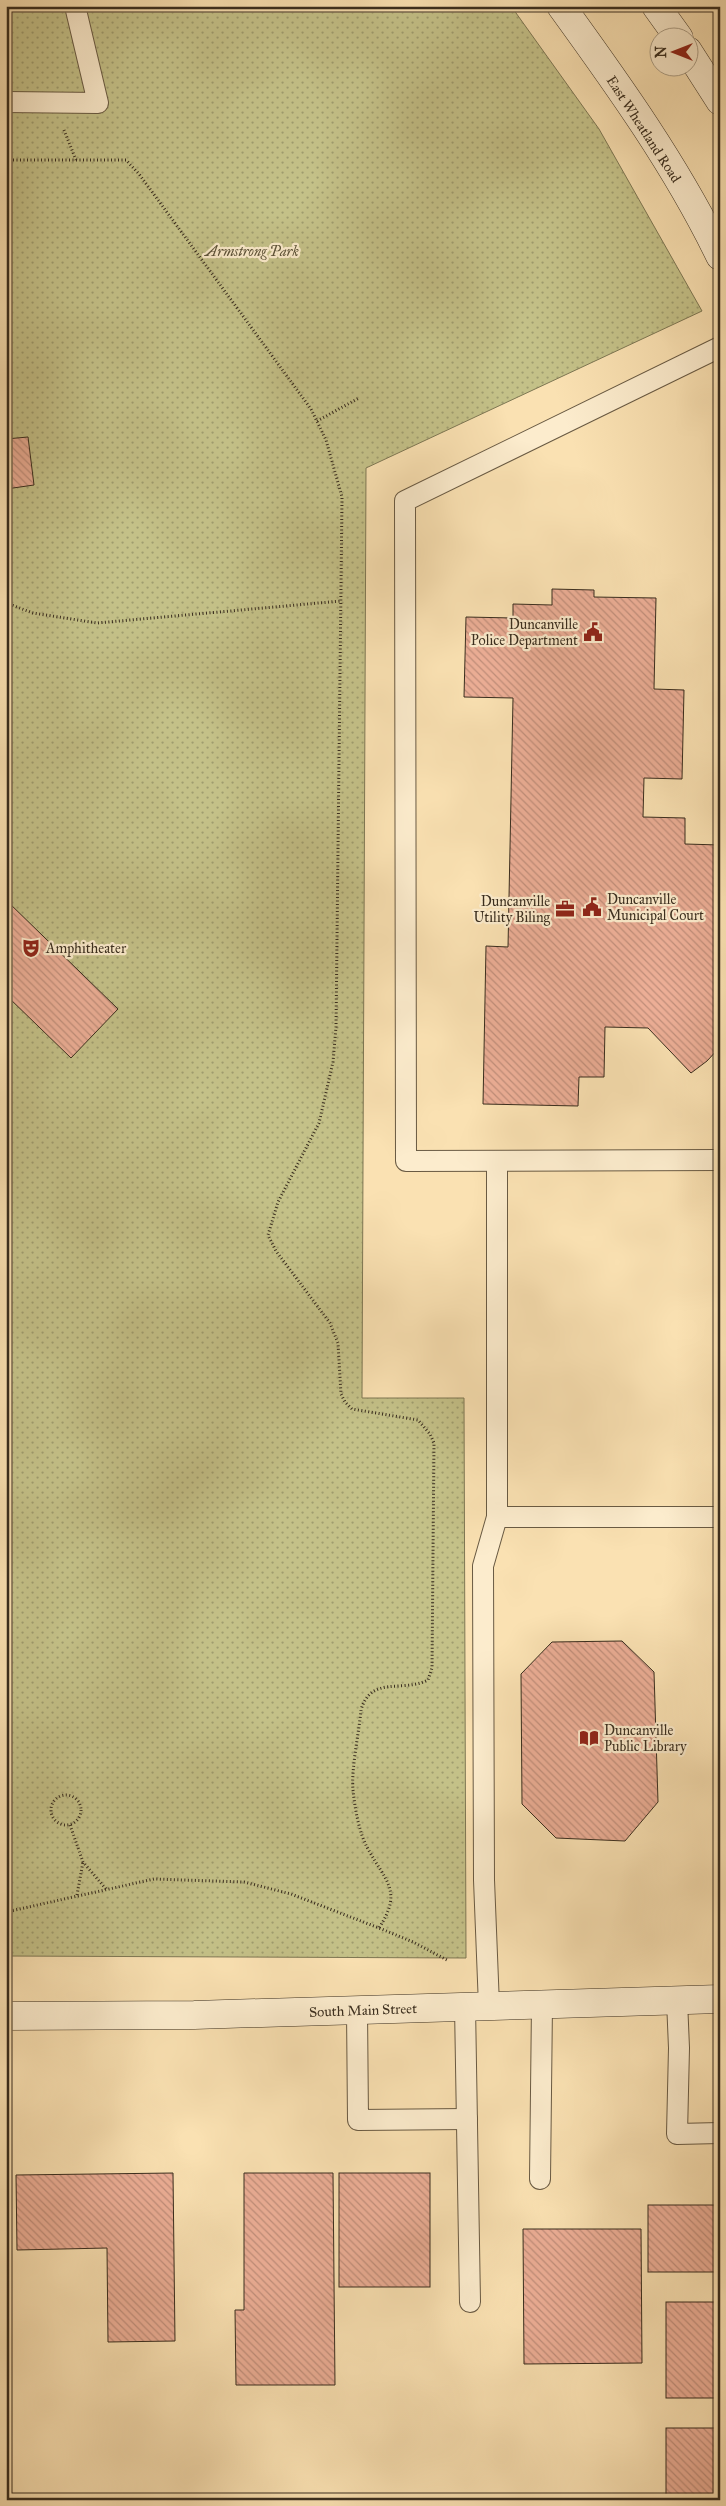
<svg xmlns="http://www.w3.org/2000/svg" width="726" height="2506" font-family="'IM FELL Great Primer',serif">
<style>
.park{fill:url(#park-dots);stroke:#7e7753}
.building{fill:url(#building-back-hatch);stroke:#392d1e}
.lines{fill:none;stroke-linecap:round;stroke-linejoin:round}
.service-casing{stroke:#695a43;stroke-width:22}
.secondary-casing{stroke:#392d1e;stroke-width:29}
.path{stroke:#392d1e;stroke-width:3;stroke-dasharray:1 2.5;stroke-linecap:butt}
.service{stroke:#fceccd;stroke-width:20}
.secondary{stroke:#fceccd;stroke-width:28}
.labels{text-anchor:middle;stroke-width:4.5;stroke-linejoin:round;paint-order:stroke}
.street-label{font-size:14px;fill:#392d1e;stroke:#fceccd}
.park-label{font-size:14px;font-style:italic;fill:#5c5238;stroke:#fceccd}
.poi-label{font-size:14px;fill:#392d1e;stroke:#fceccd;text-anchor:start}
</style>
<defs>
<pattern id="park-dots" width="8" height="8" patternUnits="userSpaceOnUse" patternTransform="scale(1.25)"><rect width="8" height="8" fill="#c4c188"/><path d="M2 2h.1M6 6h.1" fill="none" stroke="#a09d6f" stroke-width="1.8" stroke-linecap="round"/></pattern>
<pattern id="building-back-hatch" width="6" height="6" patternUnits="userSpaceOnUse" patternTransform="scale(1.25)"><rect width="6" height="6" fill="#ecae96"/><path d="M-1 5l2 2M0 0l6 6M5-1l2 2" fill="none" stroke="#c08e7a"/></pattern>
</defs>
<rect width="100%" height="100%" fill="#fae1b2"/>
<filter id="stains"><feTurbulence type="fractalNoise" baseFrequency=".004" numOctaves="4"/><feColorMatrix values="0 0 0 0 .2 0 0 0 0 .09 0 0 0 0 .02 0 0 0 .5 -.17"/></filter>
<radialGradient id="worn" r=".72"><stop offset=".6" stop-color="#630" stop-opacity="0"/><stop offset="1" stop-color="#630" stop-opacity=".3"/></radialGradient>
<polygon class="park" points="6,6 511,6 599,129 702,311 366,468 362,1398 464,1398 466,1958 6,1956"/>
<g class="building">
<polygon points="28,437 34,485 6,489 6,439"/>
<polygon points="552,589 594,590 594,597 656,598 654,689 684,690 682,779 644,778 643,817 685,818 685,844 720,845 720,1047 707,1061 691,1073 648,1028 605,1027 604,1077 579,1077 578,1106 483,1104 486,946 508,947 513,698 464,697 466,617 513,618 513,604 552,605"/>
<polygon points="6,900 118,1009 71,1058 6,995"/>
<polygon points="622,1641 654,1672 658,1802 625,1841 556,1838 522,1804 521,1674 552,1642"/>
<polygon points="173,2173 175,2341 108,2342 107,2248 17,2250 16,2175"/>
<polygon points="244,2173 333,2173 335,2385 236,2385 235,2310 244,2310"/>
<rect x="339" y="2173" width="91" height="114"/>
<rect x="648" y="2205" width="72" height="67"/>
<polygon points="523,2229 641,2229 642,2363 524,2364"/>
<rect x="666" y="2302" width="54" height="96"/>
<rect x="666" y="2428" width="54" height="72"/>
</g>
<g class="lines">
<g class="service-casing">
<g id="service">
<polyline points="6,102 98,103 75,6"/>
<polyline points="720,347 405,501 406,1161 720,1160"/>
<polyline points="497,1161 497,1517 720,1517"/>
<polyline points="677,2000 679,2048 677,2134 720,2133"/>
<polyline points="465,2006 470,2302"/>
<polyline points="489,2006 484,1880 483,1566 497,1517"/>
<polyline points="357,2010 358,2120 467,2119"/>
<polyline points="540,2179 542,2004"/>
</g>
</g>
<g class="secondary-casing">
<g id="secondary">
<path d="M561,6C619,86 677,167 720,256"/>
<polyline points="656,6 679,38"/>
<polyline points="688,51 720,101"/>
<polyline points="6,2016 194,2015 720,1999"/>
</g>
</g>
<g class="path">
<polyline points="64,130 76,160"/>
<path d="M6,160H126L139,174L311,409L326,440L342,497L336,1027L333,1062L319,1123L278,1202L268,1235L276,1251L330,1323L338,1343L341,1394L345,1402L352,1409L418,1420L430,1434L434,1443L432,1668L428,1680C402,1693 371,1675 361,1710C359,1733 351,1769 353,1790C355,1809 359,1833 368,1849C386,1882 403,1891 379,1928"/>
<polyline points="317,421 359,398"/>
<polyline points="6,603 33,613 97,623 341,601"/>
<circle cx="66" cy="1810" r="15"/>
<polyline points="70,1825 83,1862 106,1889"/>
<polyline points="77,1895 83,1862"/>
<polyline points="6,1912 154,1879 244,1882 291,1894 379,1928 413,1942 447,1960"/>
</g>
<use href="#service" class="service"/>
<use href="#secondary" class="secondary"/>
</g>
<defs>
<g id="civic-bare" transform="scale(1.5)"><path d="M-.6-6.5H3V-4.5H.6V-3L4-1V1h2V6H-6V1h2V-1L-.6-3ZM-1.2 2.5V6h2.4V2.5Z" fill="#8f2418" stroke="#fceccd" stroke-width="2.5" paint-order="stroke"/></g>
<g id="office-bare" transform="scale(1.5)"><path d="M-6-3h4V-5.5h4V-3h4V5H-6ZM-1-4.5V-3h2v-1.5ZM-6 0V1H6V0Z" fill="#8f2418" stroke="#fceccd" stroke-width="2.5" paint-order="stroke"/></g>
<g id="theatre-bare" transform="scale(1.5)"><path d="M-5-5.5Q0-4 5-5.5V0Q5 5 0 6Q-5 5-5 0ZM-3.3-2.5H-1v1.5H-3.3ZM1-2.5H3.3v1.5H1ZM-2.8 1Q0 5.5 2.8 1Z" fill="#8f2418" stroke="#fceccd" stroke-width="2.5" paint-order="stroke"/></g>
<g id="library-bare" transform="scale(1.5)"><path d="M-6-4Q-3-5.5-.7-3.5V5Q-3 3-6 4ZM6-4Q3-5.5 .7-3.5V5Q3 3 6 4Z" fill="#8f2418" stroke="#fceccd" stroke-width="2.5" paint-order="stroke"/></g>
</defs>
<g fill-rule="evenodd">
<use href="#civic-bare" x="593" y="632"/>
<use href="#civic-bare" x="592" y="907"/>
<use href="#office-bare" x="565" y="909"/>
<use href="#theatre-bare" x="31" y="948"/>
<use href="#library-bare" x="589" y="1738"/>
</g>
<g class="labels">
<g class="street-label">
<text transform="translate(644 129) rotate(57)" y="5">East Wheatland Road</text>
<text transform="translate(363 2010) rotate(-2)" y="5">South Main Street</text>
</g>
<g class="park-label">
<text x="252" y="256">Armstrong Park</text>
</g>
<g class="poi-label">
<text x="578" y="629" text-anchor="end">Duncanville<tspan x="578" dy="16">Police Department</tspan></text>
<text x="607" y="904">Duncanville<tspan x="607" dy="16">Municipal Court</tspan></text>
<text x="550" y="906" text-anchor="end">Duncanville<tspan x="550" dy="16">Utility Biling</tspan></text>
<text x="46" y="953">Amphitheater</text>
<text x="604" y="1735">Duncanville<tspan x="604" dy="16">Public Library</tspan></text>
</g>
</g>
<rect width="726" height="2506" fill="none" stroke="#fae1b2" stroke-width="25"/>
<rect x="8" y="8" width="711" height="2491" fill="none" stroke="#392d1e" stroke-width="2.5"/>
<rect x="12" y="12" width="701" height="2481" fill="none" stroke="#392d1e"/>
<g transform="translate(674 52) rotate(270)"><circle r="24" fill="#fceccd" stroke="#aea087"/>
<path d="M0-4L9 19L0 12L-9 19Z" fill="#8f2418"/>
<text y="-8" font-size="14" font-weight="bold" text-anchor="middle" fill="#392d1e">N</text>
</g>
<rect width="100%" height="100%" filter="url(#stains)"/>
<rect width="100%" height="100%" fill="url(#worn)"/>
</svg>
